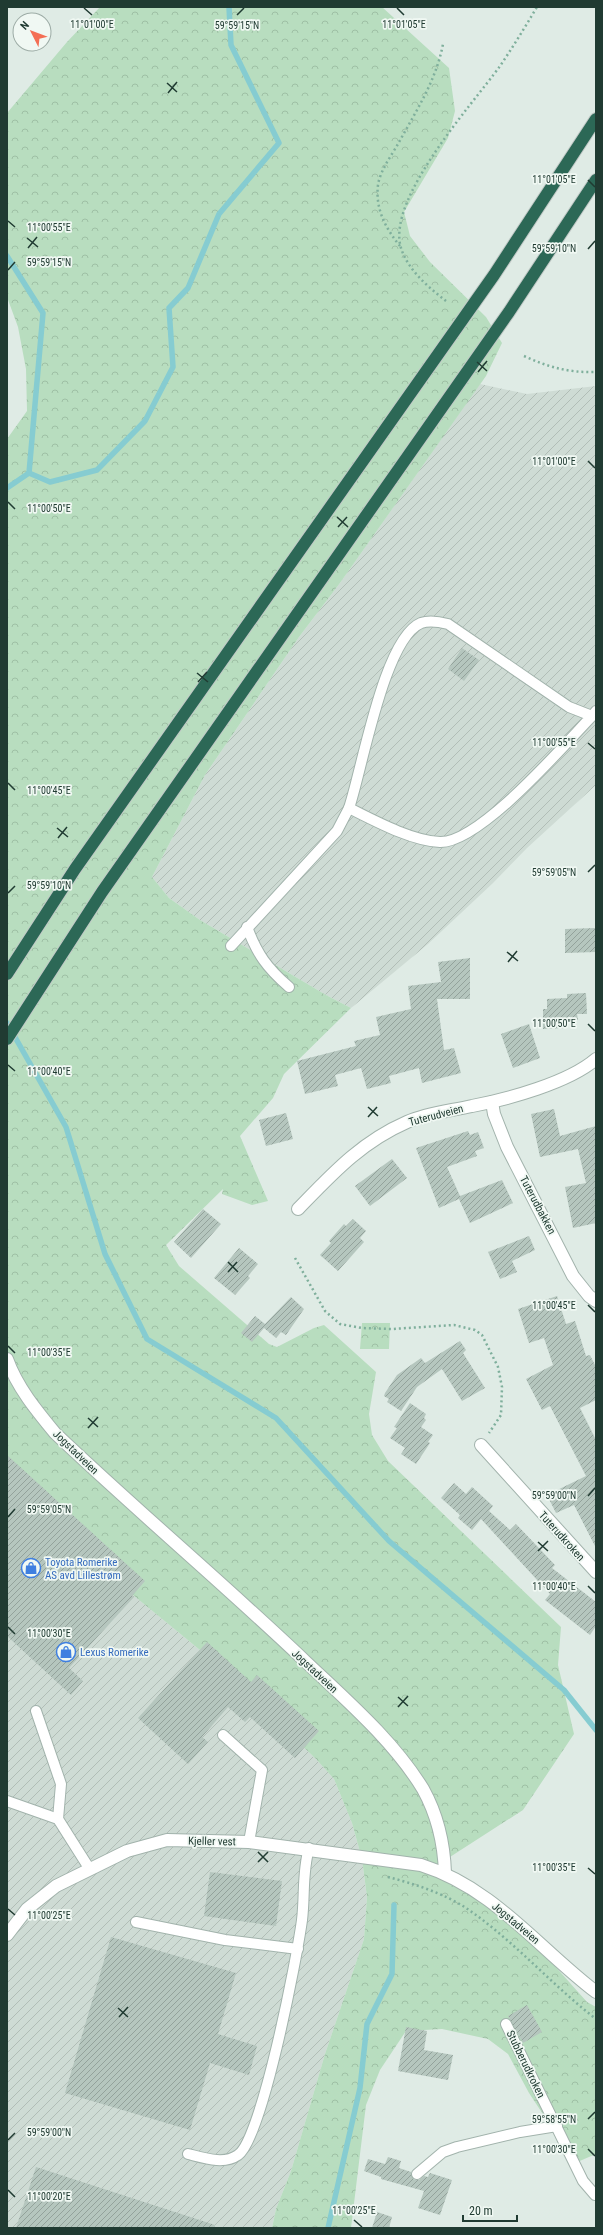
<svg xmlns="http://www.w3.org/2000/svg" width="603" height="2235" font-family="'Roboto Condensed',sans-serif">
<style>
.industrial{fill:url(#industrial-furrows)}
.forest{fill:url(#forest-crowns)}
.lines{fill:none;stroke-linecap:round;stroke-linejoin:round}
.stream{stroke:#86ccd1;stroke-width:5.5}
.building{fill:url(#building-hatch)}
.lane-casing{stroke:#a2b3ac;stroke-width:12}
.street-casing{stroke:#a2b3ac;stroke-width:14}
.highway-casing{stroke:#c1c8c6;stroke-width:14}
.path{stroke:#7faf9c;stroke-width:2.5;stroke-dasharray:2 3;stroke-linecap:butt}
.lane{stroke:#fff;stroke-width:10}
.street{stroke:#fff;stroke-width:12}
.highway{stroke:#2c6856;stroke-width:12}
.ticks{fill:none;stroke:#203b32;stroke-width:1.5}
.labels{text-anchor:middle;stroke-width:3.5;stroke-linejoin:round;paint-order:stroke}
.street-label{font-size:11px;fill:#203b32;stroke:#f0f8f3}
.shop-label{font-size:11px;fill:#366cbe;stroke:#f0f8f3;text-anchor:start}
.ticks-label{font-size:10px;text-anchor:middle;fill:#203b32;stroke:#f0f8f3;stroke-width:3.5;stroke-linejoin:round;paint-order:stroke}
</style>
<defs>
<pattern id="industrial-furrows" width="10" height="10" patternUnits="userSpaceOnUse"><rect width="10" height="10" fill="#cedbd4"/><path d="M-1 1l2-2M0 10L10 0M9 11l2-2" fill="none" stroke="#b1bdb6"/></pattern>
<pattern id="forest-crowns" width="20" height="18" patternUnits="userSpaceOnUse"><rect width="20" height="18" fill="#b8ddbf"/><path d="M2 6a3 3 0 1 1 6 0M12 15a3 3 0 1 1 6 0" fill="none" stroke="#9ebfa5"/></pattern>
<pattern id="building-hatch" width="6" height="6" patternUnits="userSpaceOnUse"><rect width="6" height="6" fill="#b5c6be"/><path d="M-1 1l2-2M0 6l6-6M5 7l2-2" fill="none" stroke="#93a29b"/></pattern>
</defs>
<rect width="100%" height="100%" fill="#dfebe5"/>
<g class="industrial">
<polygon points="480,384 527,394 596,386 596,785 527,848 493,883 428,944 351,1008 326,995 200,920 169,898 152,877 205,775 299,637 340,583"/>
<polygon points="7,1467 133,1595 217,1664 316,1759 334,1779 352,1823 362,1859 367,1897 364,1939 325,2054 291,2171 276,2209 272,2228 7,2228"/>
</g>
<g class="forest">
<polygon points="100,7 382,7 449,68 455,111 448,138 404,212 410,236 430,262 486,317 502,343 486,376 340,583 299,637 205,775 152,877 169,898 200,920 326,995 351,1008 284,1074 273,1098 240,1136 268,1201 252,1205 222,1194 223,1189 166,1245 179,1266 269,1344 277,1347 314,1328 324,1325 376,1372 369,1414 372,1435 388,1461 561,1627 558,1665 574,1734 523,1810 436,1866 494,1909 545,1955 587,2002 596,2007 596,2154 575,2163 529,2093 508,2054 488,2039 442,2029 406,2031 380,2070 366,2105 351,2228 272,2228 276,2209 291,2171 325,2054 364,1939 367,1897 362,1859 352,1823 334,1779 316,1759 217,1664 133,1595 7,1466 7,439 27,411 26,369 18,327 7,297 7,113 67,42"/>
<polygon points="362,1323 390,1323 389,1349 360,1349"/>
</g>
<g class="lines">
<g class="stream">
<polyline points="7,256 43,313 29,473"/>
<polyline points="29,473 50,482 97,470 145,421 173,367 169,308 188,288 219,214 279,143 231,45 229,7"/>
<polyline points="7,488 29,473"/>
<polyline points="7,1023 66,1127 105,1254 147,1339 276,1418 389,1541 564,1690 596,1730"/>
<polyline points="328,2228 360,2088 367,2024 392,1974 394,1905"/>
</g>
</g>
<g class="building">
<polygon points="462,648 479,660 464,681 448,669"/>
<polygon points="595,928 596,952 565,953 565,929"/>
<polygon points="470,958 470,999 437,999 444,1050 454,1048 461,1073 422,1083 419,1068 389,1076 391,1083 367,1089 361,1068 335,1075 338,1086 305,1094 297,1061 356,1046 354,1041 380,1035 376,1017 411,1009 408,986 441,982 438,962"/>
<polygon points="586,993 587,1014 577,1014 578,1020 567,1020 567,1028 543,1029 543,1009 547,1009 547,999 567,998 567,994"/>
<polygon points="529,1024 540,1058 513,1068 501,1034"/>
<polygon points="554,1109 560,1136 596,1126 596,1223 573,1228 565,1187 586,1183 578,1149 540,1157 531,1114"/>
<polygon points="286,1113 293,1139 266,1146 259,1120"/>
<polygon points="468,1131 470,1135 478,1132 484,1148 475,1151 477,1156 447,1167 460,1196 502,1180 513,1203 470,1223 459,1199 439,1208 416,1148"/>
<polygon points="392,1159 407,1178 370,1206 355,1186"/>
<polygon points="203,1209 221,1224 191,1258 174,1242"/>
<polygon points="353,1219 366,1231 360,1238 364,1242 338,1271 320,1255 331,1243 329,1241 344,1224 346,1226"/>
<polygon points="529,1236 535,1250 512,1261 517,1272 500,1279 488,1252"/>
<polygon points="239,1248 258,1264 248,1276 250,1278 235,1295 214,1278"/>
<polygon points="557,1296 566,1324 575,1321 586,1356 590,1355 596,1367 596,1400 580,1408 596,1440 596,1548 574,1505 556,1513 547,1495 586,1476 550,1406 542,1410 526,1379 553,1365 544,1338 529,1343 518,1309"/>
<polygon points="291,1297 304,1309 286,1335 281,1332 276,1338 264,1328 252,1342 241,1333 255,1316 265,1324"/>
<polygon points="460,1341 466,1350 463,1353 485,1388 462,1401 442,1369 417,1387 401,1411 387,1402 389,1399 384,1396 385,1393 397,1375 421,1358 425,1363"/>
<polygon points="410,1403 426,1414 424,1418 426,1420 421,1427 433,1435 428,1442 430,1443 416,1464 401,1454 405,1448 390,1438 397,1428 394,1427"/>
<polygon points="7,1455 145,1581 132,1596 134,1597 69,1668 83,1681 71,1695 7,1636"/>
<polygon points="454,1483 466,1494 472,1487 493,1506 489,1511 510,1530 516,1524 555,1565 552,1568 596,1602 596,1626 590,1635 545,1600 550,1594 481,1519 472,1530 458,1518 460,1515 441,1498"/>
<polygon points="207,1642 251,1682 257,1675 319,1731 295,1758 250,1717 245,1722 228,1707 202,1737 208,1742 188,1764 138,1718"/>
<polygon points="210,1872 282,1881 276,1926 204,1916"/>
<polygon points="111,1937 236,1973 218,2034 257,2046 249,2075 210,2063 190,2130 65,2093"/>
<polygon points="527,2005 542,2032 523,2043 508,2016"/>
<polygon points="406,2027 427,2031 424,2050 453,2055 448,2080 398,2071"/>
<polygon points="388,2157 401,2161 399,2168 411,2172 414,2180 419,2180 424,2176 428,2177 430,2173 452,2180 440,2215 418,2208 424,2191 381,2179 381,2177 364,2171 368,2159 385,2164"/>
<polygon points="36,2167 215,2225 215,2228 16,2228"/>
<polygon points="377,2212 392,2217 389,2228 372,2228"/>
</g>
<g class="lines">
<g class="lane-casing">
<g id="lane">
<path d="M592,716L569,707L448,624C440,622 430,620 421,623C384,638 362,770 349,808C375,821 412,841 440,842C480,843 564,745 592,716L596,711"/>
<path d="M247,927C257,954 267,968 289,987"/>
<polyline points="231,946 337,831 349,808"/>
<polyline points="36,1711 61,1784 58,1819"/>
<polyline points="223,1735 262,1770 249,1842"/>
<polyline points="7,1801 58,1819 89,1868"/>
<polyline points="136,1922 225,1940 298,1949"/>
<polyline points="506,2024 583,2181 595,2195"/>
<path d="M188,2154C204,2158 224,2165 238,2155C262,2139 297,1957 302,1920C305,1896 302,1872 309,1848"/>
<polyline points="417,2174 443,2152 457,2147 520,2132 557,2126"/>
</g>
</g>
<g class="street-casing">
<g id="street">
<polyline points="492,1102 494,1114 507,1147 573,1276 589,1296 596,1301"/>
<path d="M298,1209C332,1174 361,1142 407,1122C427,1113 450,1111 472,1106C508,1099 568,1083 596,1059"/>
<path d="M7,1359C17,1387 36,1410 55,1433C137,1511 223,1583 305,1661C346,1700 393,1740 423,1789C438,1816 444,1843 445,1873"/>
<polyline points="481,1445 596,1572"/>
<path d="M7,1935L27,1909L56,1886L127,1851L167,1840L249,1842L421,1865C494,1888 537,1947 596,1992"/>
</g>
</g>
<g class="highway-casing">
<g id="highway">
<polyline points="7,974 75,869 494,275 596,119"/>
<polyline points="7,1039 102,892 509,312 596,180"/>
</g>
</g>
<g class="path">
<path d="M400,246C386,229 375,209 378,185C380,171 391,156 398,144C416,111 436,81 443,44"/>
<path d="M446,301C428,287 408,270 401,248C386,199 472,105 500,66C513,47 525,27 537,7"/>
<path d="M524,356C548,367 569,373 596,372"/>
<polyline points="295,1258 325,1311 340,1324 362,1328 392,1329 454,1325 475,1330 482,1335 498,1367 502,1387 501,1415 489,1433"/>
<path d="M388,1877C415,1884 446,1894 469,1910C515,1942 552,1985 596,2019"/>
</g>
<use href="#lane" class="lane"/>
<use href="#street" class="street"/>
<use href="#highway" class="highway"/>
</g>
<path class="ticks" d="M84,8L92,15M397,8L404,15M237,15L244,8M167,83L177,92M168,93L177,82M588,180L595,187M8,221L15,227M27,238L38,247M28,248L37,237M588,249L595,241M8,270L15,262M477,362L487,371M478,372L487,361M588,461L595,468M8,502L15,509M337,517L348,527M338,527L347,517M197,673L208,682M198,682L207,672M588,743L595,749M8,783L15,790M57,828L68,837M58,838L67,827M588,872L595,865M8,893L15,886M507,952L518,961M508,962L517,951M588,1024L595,1031M8,1065L15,1071M368,1107L378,1116M368,1117L377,1107M228,1262L238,1272M228,1272L237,1262M588,1305L595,1312M8,1346L15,1353M88,1418L98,1427M88,1428L98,1417M588,1496L595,1488M8,1517L15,1509M538,1542L548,1551M538,1551L548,1541M588,1586L595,1593M8,1627L15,1634M398,1697L408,1706M398,1707L408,1696M258,1852L268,1862M258,1862L268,1852M588,1868L595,1874M8,1909L15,1915M118,2008L128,2017M119,2017L128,2007M588,2119L595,2112M8,2140L15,2133M588,2149L595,2156M8,2190L15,2197M354,2220L362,2227"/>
<defs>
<g id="shop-ring" transform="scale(1)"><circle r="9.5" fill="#f0f8f3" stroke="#3f7fe0" stroke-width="1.5"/><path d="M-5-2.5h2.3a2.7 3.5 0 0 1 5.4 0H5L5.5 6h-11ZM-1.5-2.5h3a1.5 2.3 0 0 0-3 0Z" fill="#3f7fe0"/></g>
</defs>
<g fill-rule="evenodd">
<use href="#shop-ring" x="31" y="1568"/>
<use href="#shop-ring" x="66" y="1652"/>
</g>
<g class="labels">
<g class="street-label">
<text transform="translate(436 1115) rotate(-15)" y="4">Tuterudveien</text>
<text transform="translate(538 1205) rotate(62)" y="4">Tuterudbakken</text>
<text transform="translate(76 1452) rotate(44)" y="4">Jogstadveien</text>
<text transform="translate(562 1536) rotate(48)" y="4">Tuterudkroken</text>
<text transform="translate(315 1671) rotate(43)" y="4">Jogstadveien</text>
<text transform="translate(212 1841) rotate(1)" y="4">Kjeller vest</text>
<text transform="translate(516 1923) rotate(40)" y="4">Jogstadveien</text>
<text transform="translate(526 2064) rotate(64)" y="4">Stubberudkroken</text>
</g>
<g class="shop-label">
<text x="45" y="1566">Toyota Romerike<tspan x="45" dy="13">AS avd Lillestrøm</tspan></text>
<text x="80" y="1656">Lexus Romerike</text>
</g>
</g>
<g class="ticks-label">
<text x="92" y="28">11°01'00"E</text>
<text x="404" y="28">11°01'05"E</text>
<text x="237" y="29">59°59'15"N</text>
<text x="554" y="183">11°01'05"E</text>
<text x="49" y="231">11°00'55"E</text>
<text x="554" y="252">59°59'10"N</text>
<text x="49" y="266">59°59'15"N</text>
<text x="554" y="465">11°01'00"E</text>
<text x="49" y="512">11°00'50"E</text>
<text x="554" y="746">11°00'55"E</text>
<text x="49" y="794">11°00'45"E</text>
<text x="554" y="876">59°59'05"N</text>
<text x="49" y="889">59°59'10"N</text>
<text x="554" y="1027">11°00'50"E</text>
<text x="49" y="1075">11°00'40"E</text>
<text x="554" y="1309">11°00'45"E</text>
<text x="49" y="1356">11°00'35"E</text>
<text x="554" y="1499">59°59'00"N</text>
<text x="49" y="1513">59°59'05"N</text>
<text x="554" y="1590">11°00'40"E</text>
<text x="49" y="1637">11°00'30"E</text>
<text x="554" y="1871">11°00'35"E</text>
<text x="49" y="1919">11°00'25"E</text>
<text x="554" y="2123">59°58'55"N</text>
<text x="49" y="2136">59°59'00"N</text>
<text x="554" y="2153">11°00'30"E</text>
<text x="49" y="2200">11°00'20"E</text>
<text x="354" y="2214">11°00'25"E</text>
</g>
<rect width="603" height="2235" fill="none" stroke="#203b32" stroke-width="16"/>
<g transform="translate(32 32) rotate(312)"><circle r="19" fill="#f0f8f3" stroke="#9daca6"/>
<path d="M0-3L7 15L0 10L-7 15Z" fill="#f46e54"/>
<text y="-6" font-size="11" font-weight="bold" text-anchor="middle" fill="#203b32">N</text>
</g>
<path d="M463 2215v6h54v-6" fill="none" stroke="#203b32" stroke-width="2"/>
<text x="469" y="2215" font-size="12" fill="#203b32" stroke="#f0f8f3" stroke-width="3" paint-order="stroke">20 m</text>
</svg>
